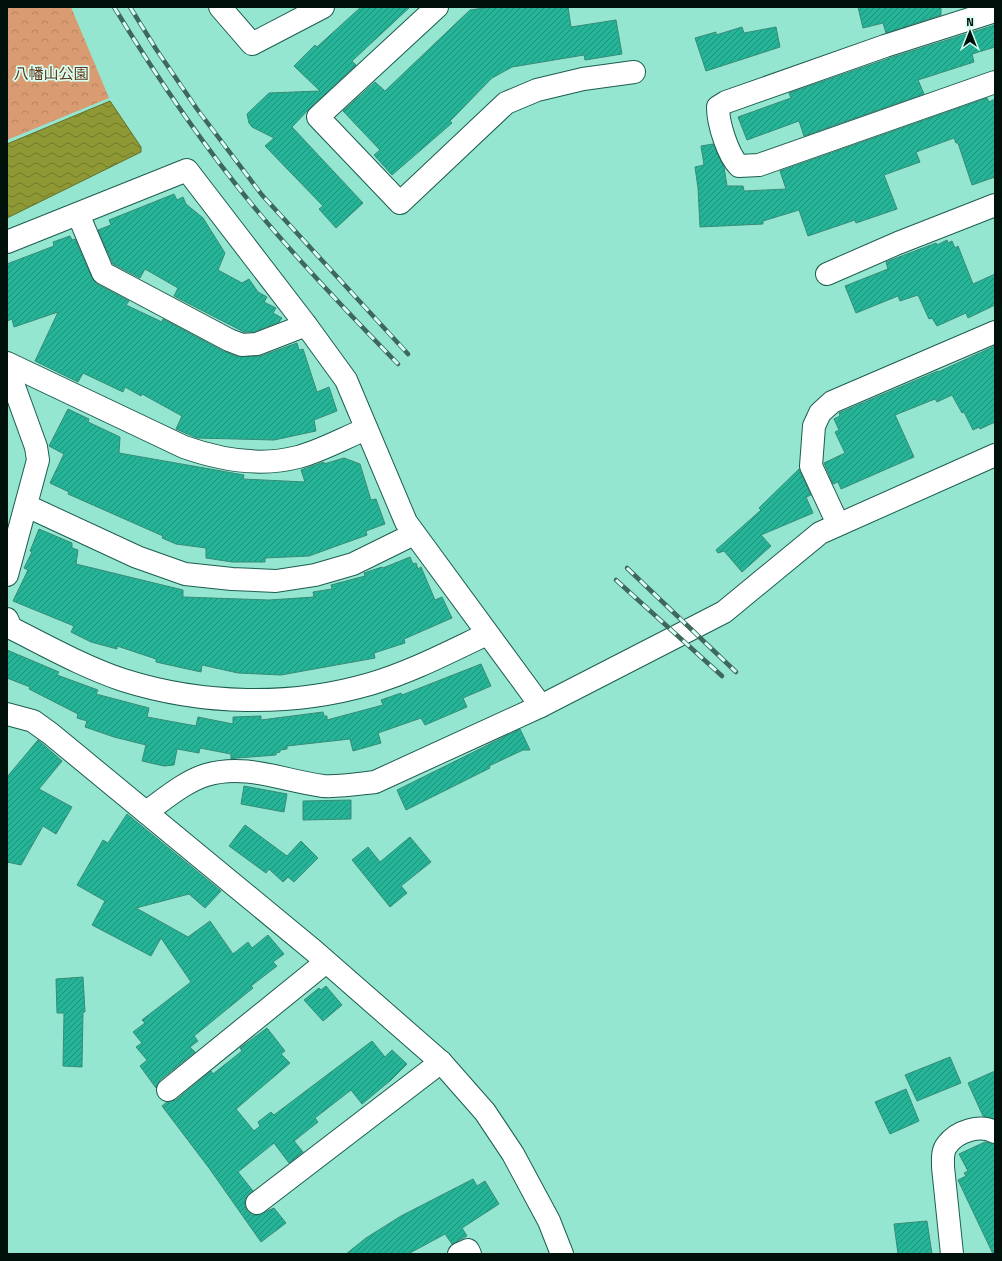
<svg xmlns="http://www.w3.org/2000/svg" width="1002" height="1261" font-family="'Titillium Web','Noto Sans JP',sans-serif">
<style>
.park{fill:url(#park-crowns)}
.water{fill:url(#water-waves);stroke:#636f28}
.building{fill:url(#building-hatch);stroke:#388c78}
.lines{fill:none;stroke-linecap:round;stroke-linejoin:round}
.minor-casing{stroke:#1c5d4f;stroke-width:24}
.minor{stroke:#fff;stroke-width:22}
.rail-casing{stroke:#3d685b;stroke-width:4.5}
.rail{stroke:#d7fef2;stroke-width:3;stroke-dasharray:9;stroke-linecap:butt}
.labels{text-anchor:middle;stroke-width:3.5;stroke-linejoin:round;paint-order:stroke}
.park-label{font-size:15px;fill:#613819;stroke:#d7fef2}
</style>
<defs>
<pattern id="park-crowns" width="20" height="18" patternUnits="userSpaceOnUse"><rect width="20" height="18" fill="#d99b71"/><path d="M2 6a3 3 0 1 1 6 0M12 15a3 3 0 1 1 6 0" fill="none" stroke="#b88460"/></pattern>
<pattern id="water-waves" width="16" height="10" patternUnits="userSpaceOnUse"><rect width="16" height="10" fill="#8e9835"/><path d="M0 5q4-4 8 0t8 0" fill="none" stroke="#727b2b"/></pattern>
<pattern id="building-hatch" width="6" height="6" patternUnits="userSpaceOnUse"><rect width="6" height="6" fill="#25b497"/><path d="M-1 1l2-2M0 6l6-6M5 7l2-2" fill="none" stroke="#1e9179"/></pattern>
</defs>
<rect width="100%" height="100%" fill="#94e6d0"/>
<polygon class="park" points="7,7 71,7 109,98 7,140"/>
<polygon class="water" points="110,101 141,147 141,152 7,218 7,144"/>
<g class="building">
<polygon points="361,7 410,7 352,61 356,65 310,108 292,127 363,203 336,228 319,209 323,206 265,146 274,138 252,127 249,123 247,114 269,93 320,91 294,66 315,45 317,47"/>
<polygon points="491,7 568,7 571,27 616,20 622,54 585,60 584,55 512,67 492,78 450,121 452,123 392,175 374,155 380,150 343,111 375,82 385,91 470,10"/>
<polygon points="858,7 937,7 941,8 941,15 886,33 883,23 863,28"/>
<polygon points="995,25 995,47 972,54 974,62 918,80 924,94 804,136 799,121 747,140 738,117 791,98 789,93 893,57"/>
<polygon points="742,27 744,33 776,27 780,47 706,71 695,38 716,32 716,35"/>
<polygon points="987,98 989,102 995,99 995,177 972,185 958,143 956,143 954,138 916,152 920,162 884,175 897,209 856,223 855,220 808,236 799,210 763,221 763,224 700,227 698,188 695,167 704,165 701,146 713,144 724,167 727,186 743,186 744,191 786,189 780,171"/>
<polygon points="174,194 177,200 183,197 186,204 203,218 225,253 218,270 242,283 249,279 258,292 267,297 264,302 276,308 273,313 282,318 279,322 254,332 244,332 174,296 178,288 145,269 140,278 113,264 98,230 111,225 109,220"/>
<polygon points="70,236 72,240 75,239 92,278 97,284 129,301 126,305 162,322 163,319 223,351 238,357 261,356 297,343 299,350 303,349 317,392 329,387 337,411 314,420 316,431 274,440 197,438 176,429 182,416 142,394 141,396 125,387 123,392 83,373 78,382 35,361 58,312 14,327 12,319 7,321 7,264 54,246 53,242"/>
<polygon points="947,240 948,243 952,241 955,248 958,246 973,284 995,274 995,305 968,318 966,313 937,326 932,318 929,319 918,295 900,301 898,296 856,313 845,286 888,269 886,262 936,243 937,245"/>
<polygon points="995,346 995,422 980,429 979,427 973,430 964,412 962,413 952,395 937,402 935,399 895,415 914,457 841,489 838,482 833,484 824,463 845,453 835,432 839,430 834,419 840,416 839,413 938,371 938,372"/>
<polygon points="68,409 89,419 88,422 120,437 119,453 244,475 243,479 305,482 301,470 324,462 324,464 344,458 360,464 371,500 376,499 385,524 366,531 367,535 309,556 265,558 265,562 232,562 206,558 206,548 176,544 162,538 163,536 68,494 69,492 50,483 64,454 49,446"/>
<polygon points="799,469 811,495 806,497 813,513 761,535 771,546 742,572 724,551 718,553 716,550 761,510 759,508"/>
<polygon points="39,529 72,543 72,548 78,550 76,564 183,590 183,597 269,600 314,597 313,592 332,589 331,585 365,576 364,573 382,567 383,568 410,557 413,564 416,563 418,569 421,567 435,600 442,597 452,618 404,639 405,643 374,653 375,658 281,675 238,673 202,665 201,672 156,662 156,659 117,646 117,649 91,642 71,632 74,626 13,601 28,570 24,568 32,552 30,551"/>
<polygon points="7,650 59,672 57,675 98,690 96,694 149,708 147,717 196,726 198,717 233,724 233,717 261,716 261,720 323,712 324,716 327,716 327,720 383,705 381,700 401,693 402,695 481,664 491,686 463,698 467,707 425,725 421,718 378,733 381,743 353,751 350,739 287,746 287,749 280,750 280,752 276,753 276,755 237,758 231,759 231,754 200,748 199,753 177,749 174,765 164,766 142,761 146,745 114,737 85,727 87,721 77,718 78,714 29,689 30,687 7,678"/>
<polygon points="520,729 530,750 523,750 489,766 490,768 406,810 397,790"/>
<polygon points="38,740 62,761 39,789 72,807 56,834 43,826 21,865 7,862 7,777"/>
<polygon points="244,786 287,794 284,812 241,804"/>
<polygon points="351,800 351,819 303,820 303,801"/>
<polygon points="127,814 221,891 205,908 189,894 136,908 188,937 210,921 233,954 248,942 252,948 268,935 284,954 273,962 277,966 251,986 253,988 194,1036 198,1041 190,1047 195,1052 160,1080 156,1088 140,1066 147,1060 136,1047 142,1043 133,1032 145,1023 142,1020 191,982 161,938 151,956 92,925 105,901 77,885 103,840 108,843"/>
<polygon points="245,825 287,856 301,841 318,858 294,882 288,877 283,882 269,869 266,873 229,846"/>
<polygon points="410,837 431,862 401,886 407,893 390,907 352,860 368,847 380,862"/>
<polygon points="83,977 85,1012 83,1012 82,1067 63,1066 64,1013 57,1013 56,979"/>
<polygon points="326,986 342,1005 323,1021 304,1000 319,988 321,990"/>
<polygon points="267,1028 285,1051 281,1054 290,1063 236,1109 254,1131 260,1126 258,1122 271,1112 274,1115 372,1041 385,1057 392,1050 407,1064 391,1080 362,1104 351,1090 315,1118 318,1122 294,1141 303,1152 289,1163 274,1143 238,1172 253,1191 245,1199 245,1205 247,1211 253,1215 258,1215 274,1208 286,1223 261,1242 209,1168 162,1106 167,1102 176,1100 211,1071 213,1074 242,1051 240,1048"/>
<polygon points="950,1057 961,1083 917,1101 905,1075"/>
<polygon points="995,1071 995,1119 983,1116 968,1083"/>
<polygon points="906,1089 919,1121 890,1134 875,1102"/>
<polygon points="985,1142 995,1144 995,1254 993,1254 958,1180 966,1176 964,1173 968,1171 959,1154"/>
<polygon points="473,1179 477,1186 485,1181 499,1204 462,1228 467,1236 461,1239 452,1244 445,1234 408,1254 346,1254 366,1238 401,1216"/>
<polygon points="927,1221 932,1254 898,1254 894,1224"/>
</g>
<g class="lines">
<g class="minor-casing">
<g id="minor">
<polyline points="220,7 252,44 323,7"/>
<polyline points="437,7 318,117 400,203 506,103 537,90 583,79 634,72"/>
<path d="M995,11L885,46L726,102L718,107C718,124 728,155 739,166L759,165L995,82"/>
<polyline points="78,214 103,273 229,340 242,345 257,344 306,325"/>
<polyline points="7,242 187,170 306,325 346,380 406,522 541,706"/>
<polyline points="827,274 898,243 995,205"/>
<path d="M7,363L184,447C221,460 260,467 298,457C321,451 344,438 366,429"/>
<polyline points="7,367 36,447 38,460 7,575"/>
<polyline points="27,506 137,557 185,574 232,579 276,581 315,575 353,564 414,534"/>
<polyline points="838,524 811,466 814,426 820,413 832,402 995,332"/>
<path d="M7,619L11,628C47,646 84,667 123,680C202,705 291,707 370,684C411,672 449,652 487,634"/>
<polyline points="7,714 33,721 51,734 313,950 441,1062 485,1112 513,1154 549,1221 562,1254"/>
<path d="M146,812C165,799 184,782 206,775C246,763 284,781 323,786C340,787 358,784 375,782L541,706L724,612L820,533L995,455"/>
<polyline points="168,1090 326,962"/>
<polyline points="257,1203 441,1062"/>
<polyline points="459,1254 468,1250 470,1254"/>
<path d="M952,1254L943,1167C943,1159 942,1151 947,1145C957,1131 980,1124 995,1132"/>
</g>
</g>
<use href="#minor" class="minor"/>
<g class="rail-casing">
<g id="rail">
<path d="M114,7C162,86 215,163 276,233C315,278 356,321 398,364"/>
<polyline points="130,7 156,49 197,109 262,195 408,354"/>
<polyline points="627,568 736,672"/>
<polyline points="616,580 722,676"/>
</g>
</g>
<use href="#rail" class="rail"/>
</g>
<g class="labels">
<g class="park-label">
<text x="51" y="79">八幡山公園</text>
</g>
</g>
<rect width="1002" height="1261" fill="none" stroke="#00100a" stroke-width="16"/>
<g transform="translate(970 32)" stroke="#d7fef2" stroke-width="3" paint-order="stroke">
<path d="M0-3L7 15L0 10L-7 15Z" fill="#00100a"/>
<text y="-6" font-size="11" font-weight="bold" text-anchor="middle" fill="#00100a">N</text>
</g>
</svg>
